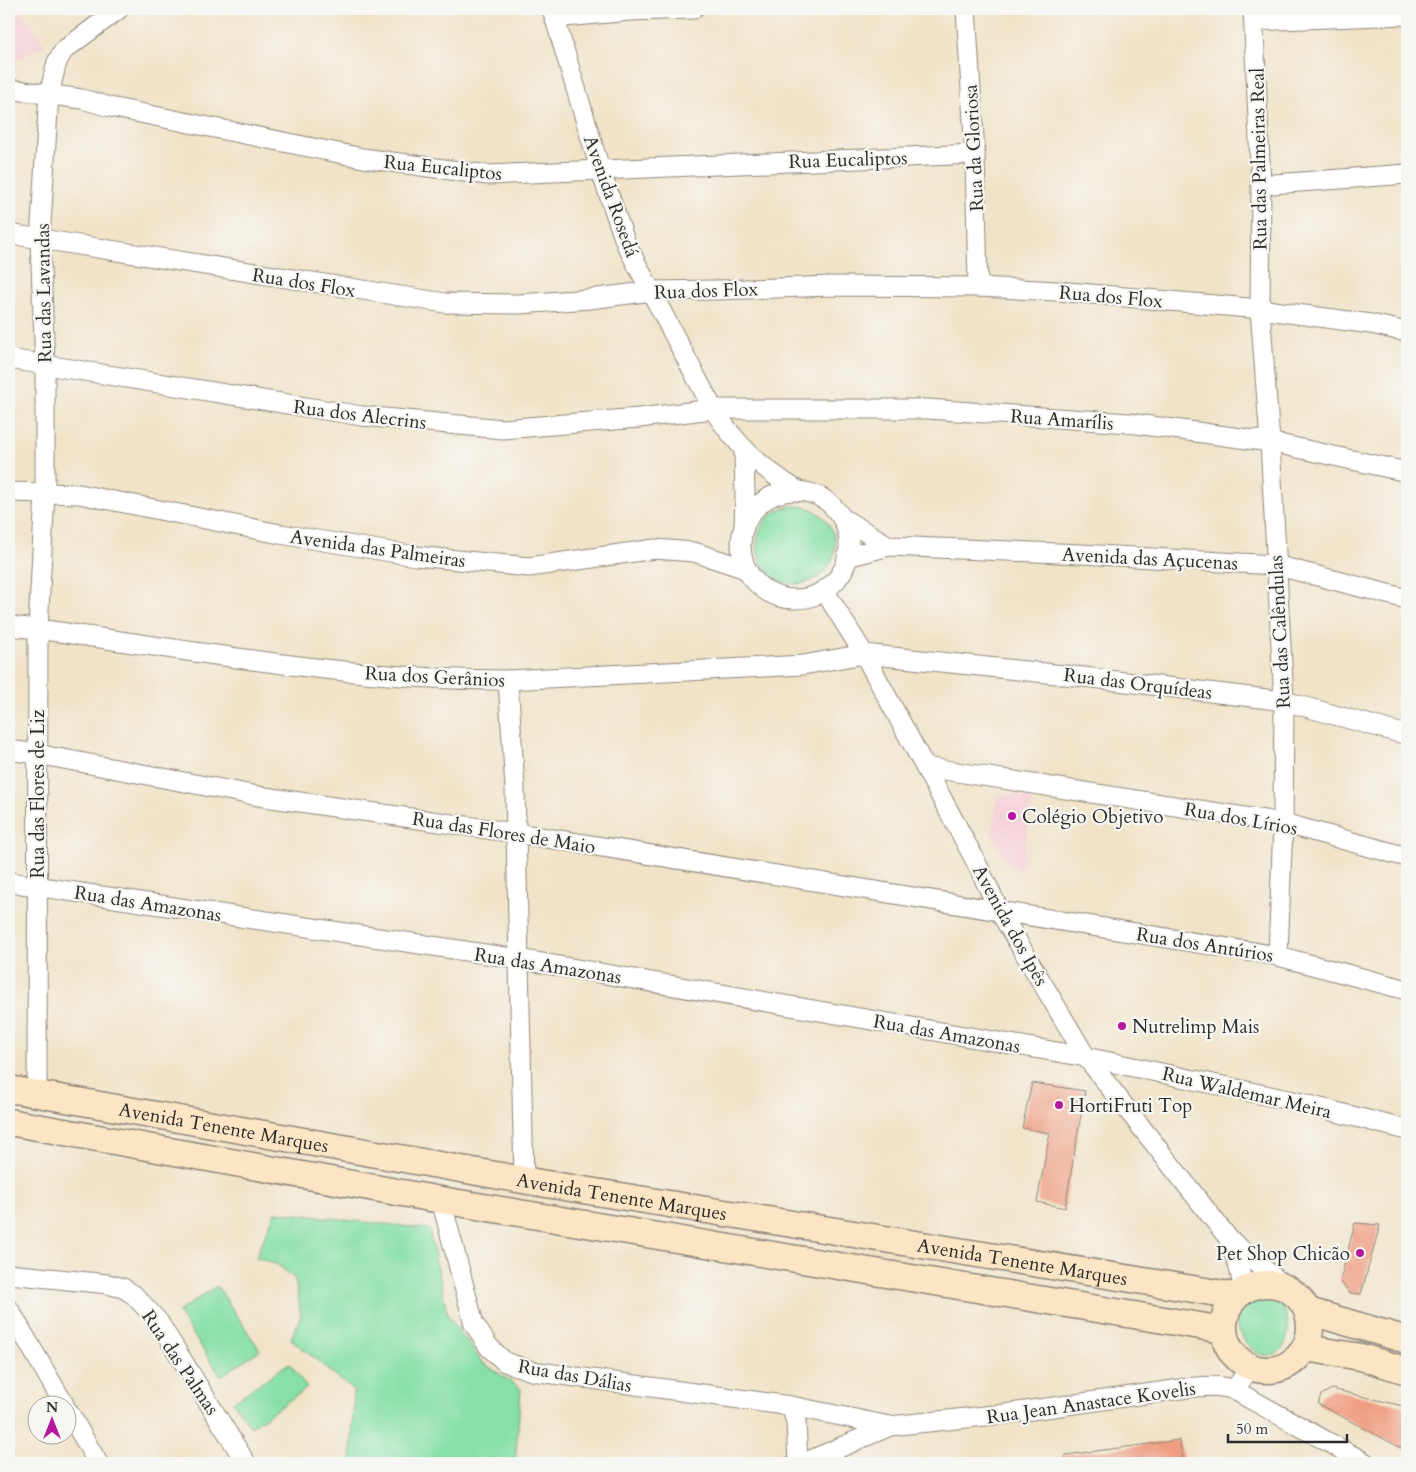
<svg xmlns="http://www.w3.org/2000/svg" width="1416" height="1472" font-family="Cardo,serif">
<style>
.built{fill:#f6cfd7}
.green{fill:#87e0a6;stroke:#598668}
.building{fill:#ef9e82}
.lines{fill:none;stroke-linecap:round;stroke-linejoin:round}
.minor-casing{stroke:#8e877a;stroke-width:21}
.secondary-casing{stroke:#8e877a;stroke-width:29}
.minor{stroke:#fff;stroke-width:19}
.secondary{stroke:#fce5c4;stroke-width:26}
.poi-dot{fill:#b5179e;stroke:#f6f6f2;stroke-width:2}
.labels{text-anchor:middle;stroke-width:4.5;stroke-linejoin:round;paint-order:stroke}
.street-label{font-size:19px;fill:#2b2b2b;stroke:#f6f6f2}
.poi-label{font-size:19px;fill:#2b2b2b;stroke:#f6f6f2;text-anchor:start}
</style>
<rect width="100%" height="100%" fill="#f6f6f2"/>
<filter id="ink" filterUnits="userSpaceOnUse"><feTurbulence type="fractalNoise" baseFrequency=".02" numOctaves="2"/><feDisplacementMap in="SourceGraphic" scale="10" xChannelSelector="R" yChannelSelector="G"/><feConvolveMatrix kernelMatrix="1 2 1 2 8 2 1 2 1" color-interpolation-filters="sRGB"/></filter>
<filter id="wash" filterUnits="userSpaceOnUse"><feTurbulence type="fractalNoise" baseFrequency=".0096" numOctaves="4" result="noise"/><feDisplacementMap in="SourceGraphic" scale="20" xChannelSelector="R" yChannelSelector="G"/><feGaussianBlur stdDeviation="1.12" result="paint"/><feColorMatrix in="noise" values="0 0 0 0 0 0 0 0 0 0 0 0 0 0 0 0 0 1.4 0 .05"/><feComposite in="paint" operator="in"/></filter>
<g filter="url(#wash)">
<rect width="100%" height="100%" fill="#f1e3c8"/>
<g class="built">
<polygon points="9,9 19,9 45,45 9,64"/>
<polygon points="998,792 1032,799 1022,870 1008,865 991,834"/>
</g>
<g class="green">
<circle cx="796" cy="545" r="39"/>
<polygon points="275,1212 429,1229 448,1316 482,1362 521,1389 515,1463 351,1463 354,1391 291,1339 301,1315 295,1279 278,1265 256,1257"/>
<polygon points="217,1286 260,1350 221,1376 178,1312"/>
<path d="M1258,1291C1309,1301 1288,1383 1250,1347C1243,1341 1239,1329 1234,1321C1240,1305 1242,1298 1258,1291Z"/>
<polygon points="289,1363 307,1388 251,1427 233,1402"/>
</g>
<g id="blocks">
<g class="building">
<polygon points="1032,1083 1085,1091 1065,1208 1037,1202 1050,1133 1022,1128"/>
<polygon points="1355,1223 1380,1225 1361,1294 1350,1293 1340,1281"/>
<polygon points="1332,1389 1407,1407 1407,1451 1318,1404 1321,1395"/>
<polygon points="1179,1440 1184,1463 1066,1463 1066,1455"/>
</g>
</g>
</g>
<g filter="url(#ink)">
<use href="#blocks" fill-opacity="0" stroke="#8e877a" stroke-width="1"/>
<g class="lines">
<g class="minor-casing">
<g id="minor">
<path d="M552,9L600,169L626,244L713,409C737,446 760,467 798,491"/>
<polyline points="966,9 975,154 978,287"/>
<polyline points="1253,9 1261,185 1260,309 1270,442 1284,701 1283,823 1278,956"/>
<polyline points="554,18 630,11 693,9"/>
<polyline points="1254,21 1407,15"/>
<polyline points="9,89 82,99 110,107 363,158 487,175 975,154"/>
<polyline points="1261,185 1407,174"/>
<polyline points="9,234 445,303 519,304 590,299 652,291 717,290 831,286 978,287 1057,291 1260,309 1371,324 1407,332"/>
<polyline points="9,359 362,416 503,429 639,418 713,409 928,409 1129,423 1270,442 1407,472"/>
<circle cx="795" cy="545" r="54"/>
<polyline points="9,492 79,494 280,534 416,556 529,567 655,549 694,552 746,569"/>
<polyline points="842,518 889,546"/>
<polyline points="744,526 745,496 744,450"/>
<polyline points="847,557 889,546 1081,554 1275,565 1407,599"/>
<polyline points="824,590 864,654 974,858 1000,912 1086,1057 1229,1239 1284,1286"/>
<path d="M9,626L38,629C194,651 350,680 508,680L803,665L864,654L1084,677L1284,701L1407,735"/>
<polyline points="508,680 515,788 524,1180"/>
<polyline points="9,750 37,754 258,796 516,833 1278,956 1407,990"/>
<polyline points="925,767 1283,823 1407,857"/>
<polyline points="9,882 518,959 1086,1057 1293,1101 1407,1130"/>
<polyline points="37,1094 38,629 45,493 45,365 40,240 49,94 57,62 64,50 119,9"/>
<polyline points="441,1200 474,1324 489,1347 505,1362 532,1371 791,1406 890,1426"/>
<polyline points="1229,1240 1239,1268 1244,1290"/>
<polyline points="9,1274 108,1284 123,1288 134,1295 158,1321 246,1463"/>
<polyline points="9,1309 64,1404"/>
<polyline points="1234,1390 1251,1367"/>
<polyline points="791,1406 796,1422 798,1463"/>
<polyline points="68,1411 98,1463"/>
<path d="M804,1463L890,1426L1004,1414L1195,1387C1209,1386 1221,1385 1234,1390L1366,1463"/>
</g>
</g>
<g class="secondary-casing">
<g id="secondary">
<path id="s1" d="M9,1089L540,1183L1236,1296"/>
<polyline points="9,1122 441,1200 1224,1330"/>
<circle cx="1267" cy="1327" r="43"/>
<polyline points="1308,1311 1407,1340"/>
<polyline points="1305,1348 1361,1357 1407,1371"/>
</g>
</g>
<use href="#minor" class="minor"/>
<use href="#secondary" class="secondary"/>
</g>
</g>
<g class="poi-dot">
<circle cx="1012" cy="816" r="5"/>
<circle cx="1122" cy="1026" r="5"/>
<circle cx="1059" cy="1105" r="5"/>
<circle cx="1360" cy="1253" r="5"/>
</g>
<g class="labels">
<g class="street-label">
<text transform="translate(973 148) rotate(-93)" y="7">Rua da Gloriosa</text>
<text transform="translate(848 159) rotate(-2)" y="7">Rua Eucaliptos</text>
<text transform="translate(1258 159) rotate(-91)" y="7">Rua das Palmeiras Real</text>
<text transform="translate(443 167) rotate(6)" y="7">Rua Eucaliptos</text>
<text transform="translate(612 196) rotate(70)" y="7">Avenida Rosedá</text>
<text transform="translate(304 282) rotate(9)" y="7">Rua dos Flox</text>
<text transform="translate(706 290) rotate(-2)" y="7">Rua dos Flox</text>
<text transform="translate(43 293) rotate(-91)" y="7">Rua das Lavandas</text>
<text transform="translate(1111 296) rotate(5)" y="7">Rua dos Flox</text>
<text transform="translate(360 414) rotate(7)" y="7">Rua dos Alecrins</text>
<text transform="translate(1062 419) rotate(4)" y="7">Rua Amarílis</text>
<text transform="translate(378 548) rotate(8)" y="7">Avenida das Palmeiras</text>
<text transform="translate(1150 558) rotate(3)" y="7">Avenida das Açucenas</text>
<text transform="translate(1279 632) rotate(-93)" y="7">Rua das Calêndulas</text>
<text transform="translate(435 676) rotate(3)" y="7">Rua dos Gerânios</text>
<text transform="translate(1138 683) rotate(7)" y="7">Rua das Orquídeas</text>
<text transform="translate(37 794) rotate(-90)" y="7">Rua das Flores de Liz</text>
<text transform="translate(1241 818) rotate(10)" y="7">Rua dos Lírios</text>
<text transform="translate(504 832) rotate(9)" y="7">Rua das Flores de Maio</text>
<text transform="translate(148 903) rotate(9)" y="7">Rua das Amazonas</text>
<text transform="translate(1011 925) rotate(61)" y="7">Avenida dos Ipês</text>
<text transform="translate(1205 944) rotate(9)" y="7">Rua dos Antúrios</text>
<text transform="translate(548 965) rotate(9)" y="7">Rua das Amazonas</text>
<text transform="translate(947 1033) rotate(10)" y="7">Rua das Amazonas</text>
<text transform="translate(1247 1092) rotate(13)" y="7">Rua Waldemar Meira</text>
<text dy="7" stroke="none"><textPath href="#s1" startOffset="218">Avenida Tenente Marques</textPath></text>
<text dy="7" stroke="none"><textPath href="#s1" startOffset="622">Avenida Tenente Marques</textPath></text>
<text dy="7" stroke="none"><textPath href="#s1" startOffset="1028">Avenida Tenente Marques</textPath></text>
<text transform="translate(181 1362) rotate(56)" y="7">Rua das Palmas</text>
<text transform="translate(575 1375) rotate(10)" y="7">Rua das Dálias</text>
<text transform="translate(1091 1402) rotate(-8)" y="7">Rua Jean Anastace Kovelis</text>
</g>
<g class="poi-label">
<text x="1022" y="823">Colégio Objetivo</text>
<text x="1132" y="1033">Nutrelimp Mais</text>
<text x="1069" y="1112">HortiFruti Top</text>
<text x="1350" y="1260" text-anchor="end">Pet Shop Chicão</text>
</g>
</g>
<rect width="1416" height="1472" fill="none" stroke="#f6f6f2" stroke-width="30"/>
<g transform="translate(52 1420)"><circle r="24" fill="#f6f6f2" stroke="#a5a5a2"/>
<path d="M0-4L9 19L0 12L-9 19Z" fill="#b5179e"/>
<text y="-8" font-size="14" font-weight="bold" text-anchor="middle" fill="#2b2b2b">N</text>
</g>
<path d="M1228 1434v8h119v-8" fill="none" stroke="#2b2b2b" stroke-width="2.5"/>
<text x="1236" y="1434" font-size="15" fill="#2b2b2b" stroke="#f6f6f2" stroke-width="4" paint-order="stroke">50 m</text>
</svg>
